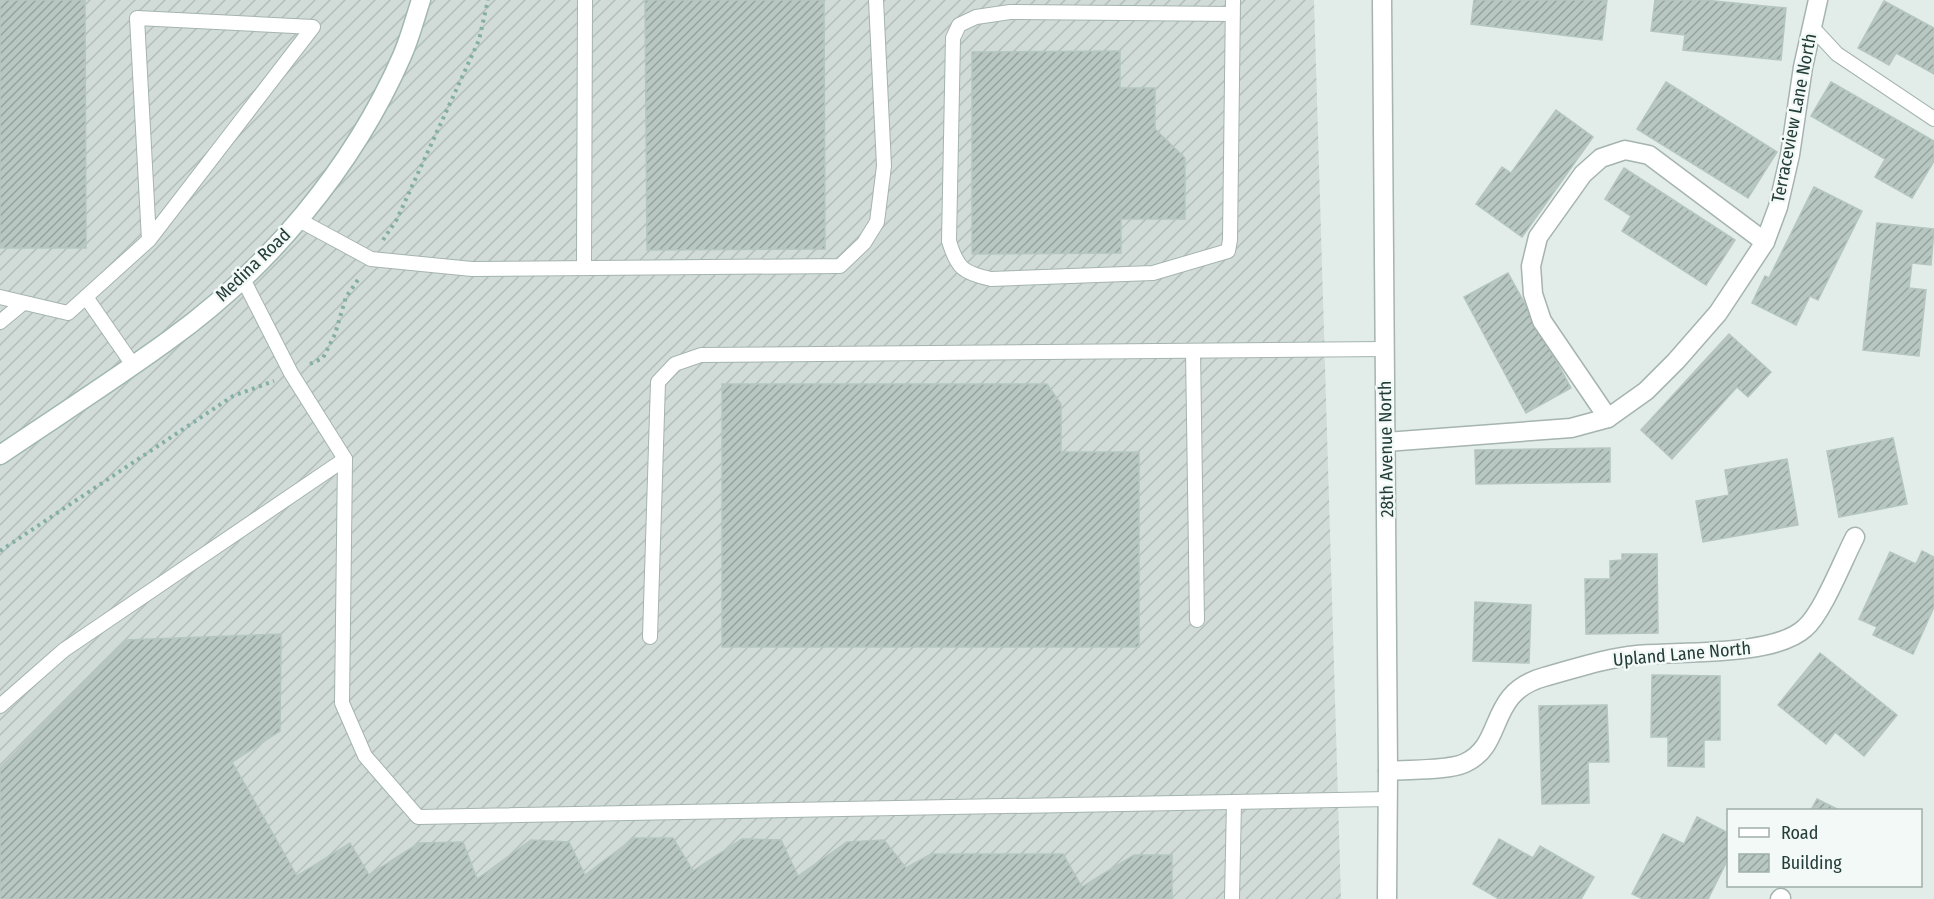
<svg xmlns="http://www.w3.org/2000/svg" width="1934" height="899" font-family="'Fira Sans Condensed',sans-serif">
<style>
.industrial{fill:url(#industrial-furrows)}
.building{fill:url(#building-hatch);stroke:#b5c6c0;stroke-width:1.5}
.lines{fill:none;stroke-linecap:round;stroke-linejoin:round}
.lane-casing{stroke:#a5b4b0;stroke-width:16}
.street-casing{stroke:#a5b4b0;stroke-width:21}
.secondary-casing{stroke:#a1b8b1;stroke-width:21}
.path{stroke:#84afa4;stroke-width:4;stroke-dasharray:3 4.5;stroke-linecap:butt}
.lane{stroke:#fff;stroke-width:14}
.street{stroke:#fff;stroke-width:18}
.secondary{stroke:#fff;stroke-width:18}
.labels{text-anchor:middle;stroke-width:5;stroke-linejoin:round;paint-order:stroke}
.street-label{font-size:18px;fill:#233d38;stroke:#f3f9f6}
</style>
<defs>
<pattern id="industrial-furrows" width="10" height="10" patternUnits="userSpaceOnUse" patternTransform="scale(1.5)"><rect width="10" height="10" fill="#d1dcd8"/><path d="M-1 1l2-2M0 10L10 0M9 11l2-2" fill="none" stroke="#b3beba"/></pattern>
<pattern id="building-hatch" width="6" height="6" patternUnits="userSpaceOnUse" patternTransform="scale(1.5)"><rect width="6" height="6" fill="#b8c7c2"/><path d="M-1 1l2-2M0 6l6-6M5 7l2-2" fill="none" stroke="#95a39f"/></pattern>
</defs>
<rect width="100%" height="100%" fill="#e2ece8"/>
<polygon class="industrial" points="0,0 1314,0 1341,899 0,899"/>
<g class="building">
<polygon points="0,0 85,0 86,248 0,248"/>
<polygon points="645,0 824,0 825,249 647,250"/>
<polygon points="1474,0 1607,0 1602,40 1471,24"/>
<polygon points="1655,0 1704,0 1786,8 1781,60 1683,50 1685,35 1651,31"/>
<polygon points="1884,1 1934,28 1934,74 1896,53 1889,65 1858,48"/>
<polygon points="1120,51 1120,88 1155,88 1155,129 1185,158 1185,219 1121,219 1121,253 972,254 972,52"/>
<polygon points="1666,82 1777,152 1748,198 1637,129"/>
<polygon points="1831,82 1934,141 1934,161 1912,198 1875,177 1885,159 1811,116"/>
<polygon points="1556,110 1593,137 1522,237 1476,204 1502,167 1511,173"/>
<polygon points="1624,168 1735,240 1706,285 1622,231 1631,216 1605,199"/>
<polygon points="1814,187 1862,211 1818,300 1810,296 1796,325 1752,303 1765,276 1769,278"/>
<polygon points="1877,223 1934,229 1931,265 1912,263 1909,288 1926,290 1919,356 1863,350"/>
<polygon points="1508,273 1571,388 1526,413 1464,297"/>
<polygon points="1729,334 1771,372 1748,397 1737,387 1672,459 1641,430"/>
<polygon points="722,384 1047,384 1061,404 1061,452 1139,452 1139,647 722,647"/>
<polygon points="1893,438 1907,504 1839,517 1827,451"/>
<polygon points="1610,448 1610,482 1476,484 1475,450"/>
<polygon points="1787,459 1798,525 1703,542 1696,501 1729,495 1725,470"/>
<polygon points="1922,551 1934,557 1934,607 1913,654 1873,635 1877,627 1859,619 1890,552 1916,564"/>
<polygon points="1622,554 1657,554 1658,633 1586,634 1585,579 1610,579 1610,561 1622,560"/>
<polygon points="1475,602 1531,605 1529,663 1473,661"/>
<polygon points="281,634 280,731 232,762 297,876 350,843 369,875 419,843 463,842 477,879 531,840 569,842 585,875 634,838 673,838 693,871 742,839 781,840 798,876 847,842 884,840 906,868 931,854 1063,854 1082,887 1134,855 1172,855 1172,899 0,899 0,768 126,640"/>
<polygon points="1820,653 1897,715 1864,756 1835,732 1826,744 1778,705"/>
<polygon points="1652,675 1720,676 1720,740 1704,740 1704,767 1668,766 1668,737 1651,737"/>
<polygon points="1607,705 1609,762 1588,762 1589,803 1542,804 1539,706"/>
<polygon points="1817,799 1839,810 1811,810"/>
<polygon points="1697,817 1728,833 1728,859 1708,899 1643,899 1632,894 1663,834 1684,844"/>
<polygon points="1499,839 1533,858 1540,846 1594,877 1581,899 1499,899 1473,884"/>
</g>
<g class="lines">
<g class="lane-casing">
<g id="lane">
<path d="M1233,14L1010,12L976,17L959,25L953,38L949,241C957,268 963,273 991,279L1153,273L1228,251L1230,240L1233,0"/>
<polyline points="1811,26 1837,54 1934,119"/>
<polyline points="299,220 371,259 472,269 840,266 864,243 877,222 884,166 876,0"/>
<polyline points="584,266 585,0"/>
<polyline points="243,279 291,373 345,459 342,703 365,756 418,817 1388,799"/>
<polyline points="0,297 68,313 149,240 313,27 137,18 149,240"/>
<polyline points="86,297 133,365"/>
<polyline points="0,322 23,303"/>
<polyline points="1193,351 1197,620"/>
<polyline points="650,637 658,382 675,364 701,355 1384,349"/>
<polyline points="0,706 64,650 345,459"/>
<polyline points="1232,899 1234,802"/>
</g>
</g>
<g class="street-casing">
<g id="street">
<polyline points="1382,0 1388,771 1387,899"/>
<polyline points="1608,418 1542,321 1533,294 1531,266 1538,237 1583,174 1601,158 1625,150 1649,155 1765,242"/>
<polyline points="1386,442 1571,428 1608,418 1646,391 1676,361 1718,313 1765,242 1778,207 1790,155 1803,67 1818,0"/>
<path d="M1388,771C1409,769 1447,771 1465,763C1506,744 1486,693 1544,677C1574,669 1605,658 1637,655C1679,651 1774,657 1805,628C1823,612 1843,560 1855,537"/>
<polyline points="1780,899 1781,898"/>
</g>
</g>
<g class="secondary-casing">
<path id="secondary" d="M0,455C56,417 114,380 169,340C268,269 353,168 402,56C410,38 415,18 421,0"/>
</g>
<g class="path">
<polyline points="383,240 397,219 479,40 488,0"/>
<polyline points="310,364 323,358 335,334 346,297 360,277"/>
<polyline points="0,551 233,396 274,381"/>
</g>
<use href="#lane" class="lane"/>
<use href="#street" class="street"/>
<use href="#secondary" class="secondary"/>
</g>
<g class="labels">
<g class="street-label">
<text transform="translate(1794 118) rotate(-79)" y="6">Terraceview Lane North</text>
<text transform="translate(253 265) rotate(-44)" y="6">Medina Road</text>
<text transform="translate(1386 449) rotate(-91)" y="6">28th Avenue North</text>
<text transform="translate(1682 654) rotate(-5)" y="6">Upland Lane North</text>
</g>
</g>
<rect x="1727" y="809" width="195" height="78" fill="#f3f9f6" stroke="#a0aeaa" stroke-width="1.5"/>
<rect x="1739" y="828" width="30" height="9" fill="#ffffff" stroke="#a0aeaa" stroke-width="1.5"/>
<text x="1781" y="839" font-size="18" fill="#233d38">Road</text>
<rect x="1739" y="854" width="30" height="18" fill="url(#building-hatch)" stroke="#a0aeaa" stroke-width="1.5"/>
<text x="1781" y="869" font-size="18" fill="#233d38">Building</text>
</svg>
